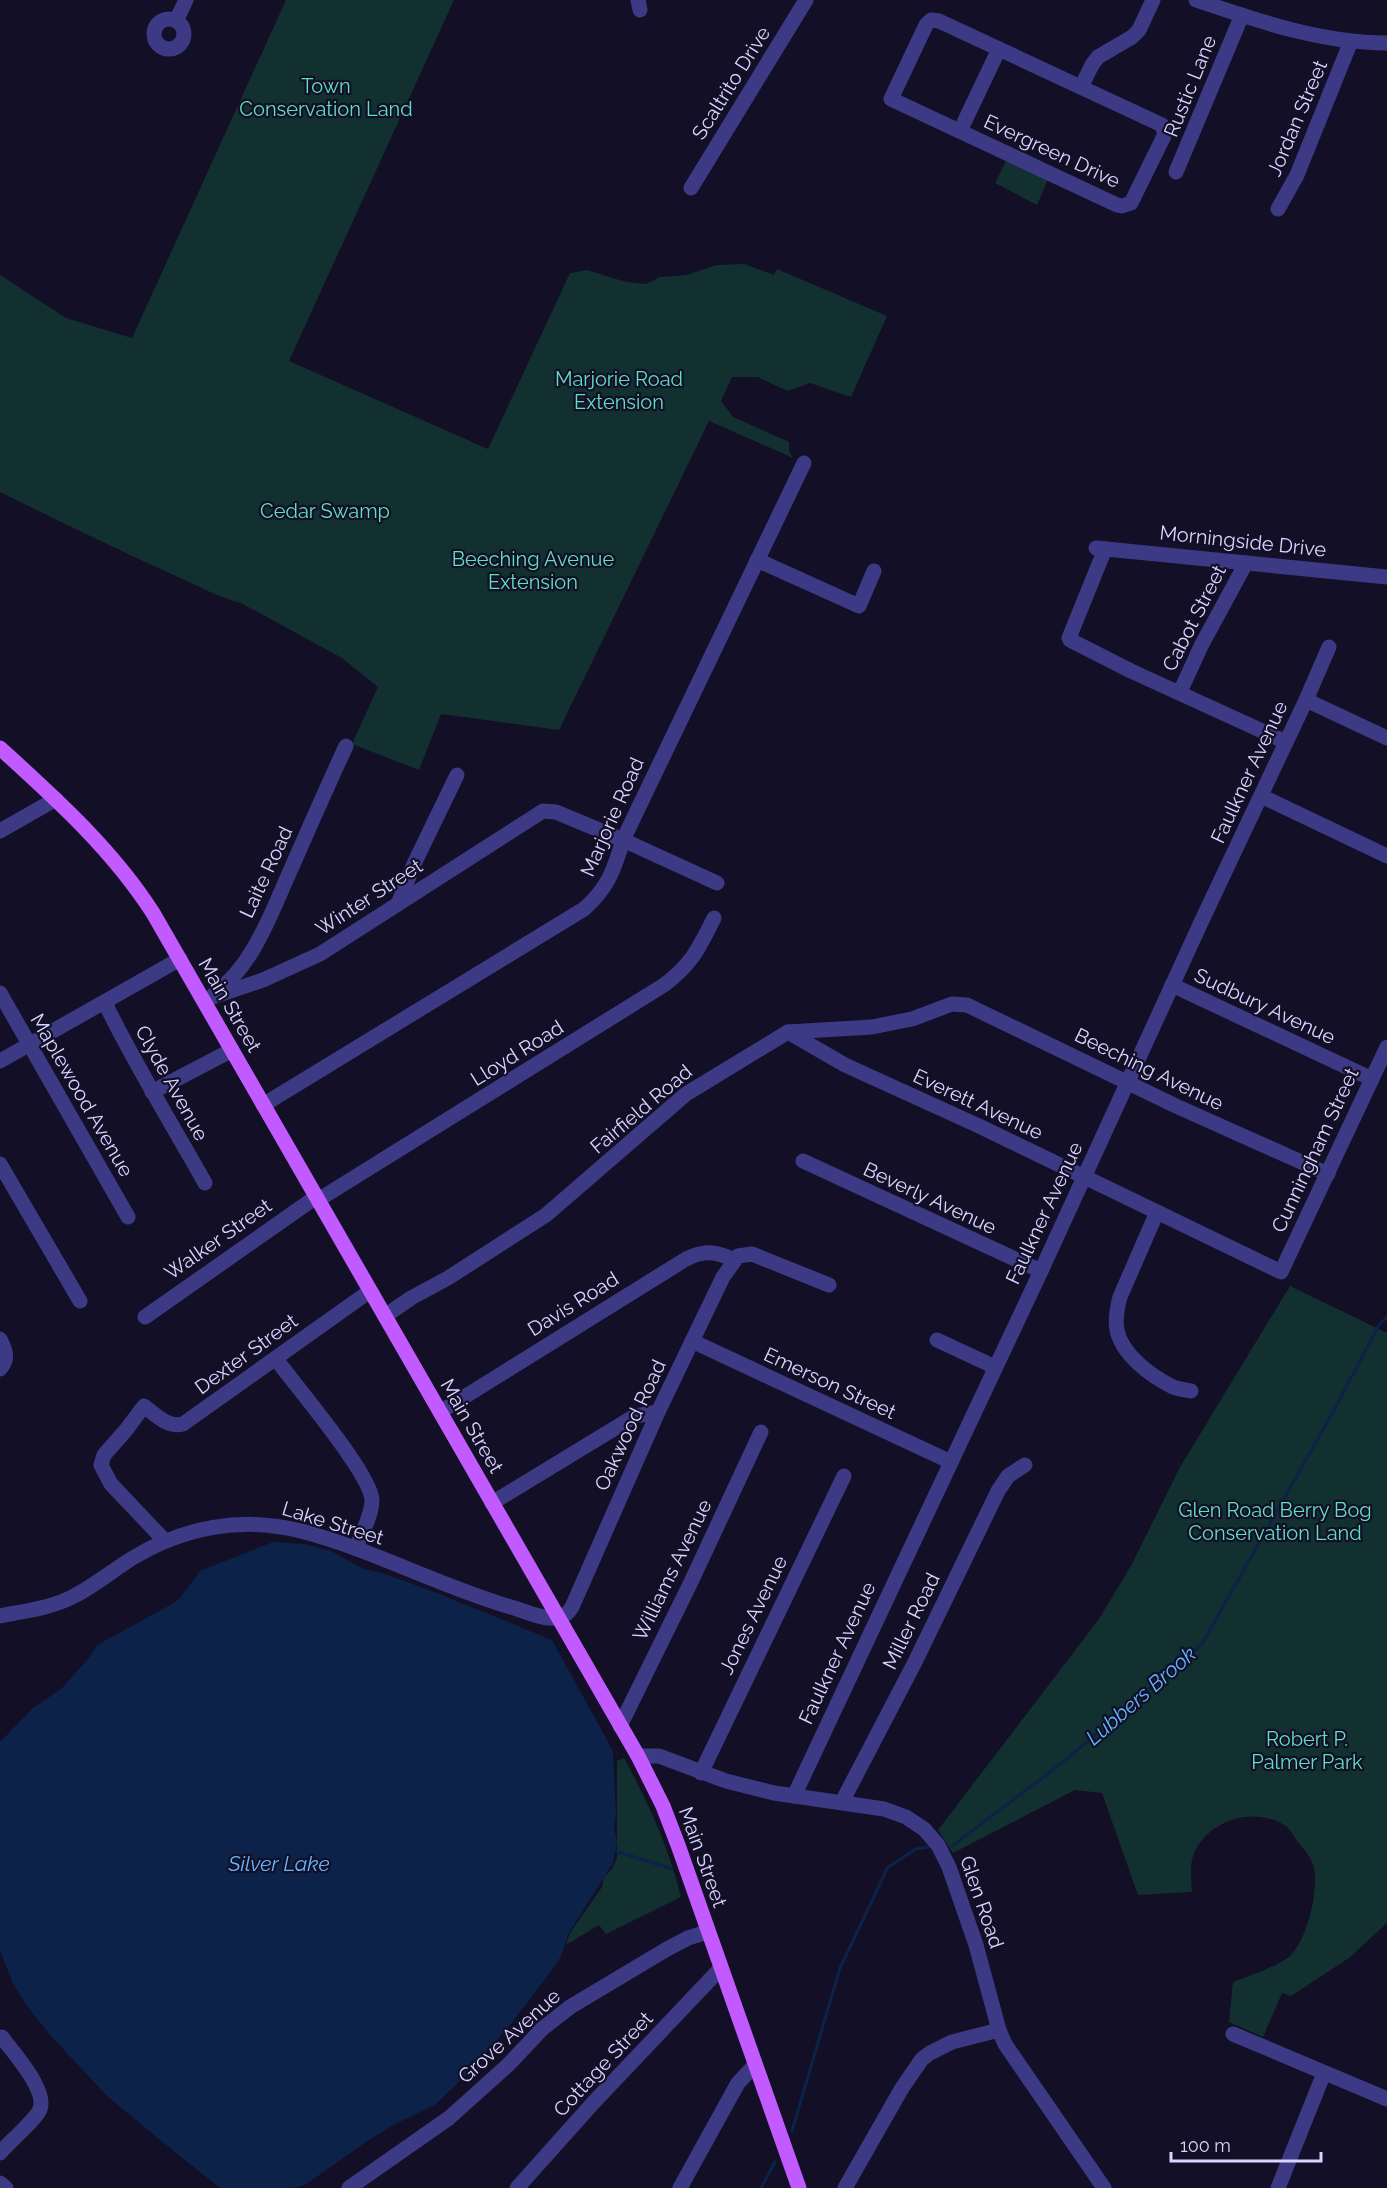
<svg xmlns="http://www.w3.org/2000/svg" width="1387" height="2188" font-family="Raleway,sans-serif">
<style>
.green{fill:#12302f}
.water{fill:#0c2248}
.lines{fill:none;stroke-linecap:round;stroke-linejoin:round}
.stream{stroke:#0c2248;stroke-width:3}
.minor{stroke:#3d3a85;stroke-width:15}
.major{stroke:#c25bff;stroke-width:15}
.labels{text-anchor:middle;stroke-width:4.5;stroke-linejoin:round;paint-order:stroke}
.street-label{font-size:20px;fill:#d9d4ff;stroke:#130f26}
.park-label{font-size:20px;fill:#5fe0c0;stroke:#130f26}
.water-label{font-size:21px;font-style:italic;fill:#62b6ff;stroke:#130f26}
</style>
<rect width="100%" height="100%" fill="#130f26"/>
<g class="green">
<path d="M286,0H454L289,361L488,449L570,273L587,270L626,282L646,284L660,277L686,275L717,265L744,264L774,275L777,269L887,316L851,397L810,383L787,391L758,377H732L721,401L733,417L789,442V451L793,458L709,421L559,730L441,714L419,770L352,744L378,687L342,658L241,603C219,598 199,586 178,577C118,550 59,521 0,492V275L66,318L132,338Z"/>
<polygon points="1007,159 1049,177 1037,205 995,183"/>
<path d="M1290,1286L1387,1333V1923L1349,1958L1291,1996L1282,1993L1263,2037L1229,2022L1233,1982C1247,1977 1281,1965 1291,1955C1307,1939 1319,1890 1314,1868C1312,1858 1303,1848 1297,1841C1294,1836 1290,1829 1286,1826C1255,1806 1211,1819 1195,1851C1189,1864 1191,1879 1192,1892L1138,1895L1102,1793L1075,1790L953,1853L938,1830L1099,1619L1132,1564L1180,1467Z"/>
<path d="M624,1758C648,1802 669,1848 681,1897L606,1934L599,1925L566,1945L570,1933L602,1887L604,1877L612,1869L617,1858V1761Z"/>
</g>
<polygon class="water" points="273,1542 305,1544 331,1551 364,1569 382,1573 432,1591 552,1640 613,1751 616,1813 614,1828 617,1841 613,1863 569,1933 561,1956 555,1966 510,2025 469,2072 435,2105 395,2124 366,2142 305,2185 293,2188 220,2188 176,2153 107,2096 51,2036 27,2006 13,1984 0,1951 0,1742 32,1709 62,1688 88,1659 97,1645 174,1603 180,1598 200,1571"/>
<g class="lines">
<g class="stream">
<polyline points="952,1846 1062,1763 1202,1644 1334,1410 1379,1325 1387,1317"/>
<polyline points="616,1851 672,1869"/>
<polyline points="792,2131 840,1968 888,1867 916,1849 929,1847"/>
<polyline points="761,2188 775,2162"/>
</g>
<g class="minor">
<polyline points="638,0 640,10"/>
<path d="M1196,0C1258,21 1321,43 1387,43"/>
<circle cx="169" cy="34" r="15"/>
<polygon points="931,20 939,21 1162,125 1164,131 1164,136 1131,203 1122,206 1117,205 891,99 926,25"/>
<polyline points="176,21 186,0"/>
<polyline points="1081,87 1092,65 1098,57 1132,37 1139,30 1153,0"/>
<polyline points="960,131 999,49"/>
<polyline points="1176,172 1242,15"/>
<polyline points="691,188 806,0"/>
<polyline points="1278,209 1297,175 1351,41"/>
<polyline points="1096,548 1387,577"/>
<polyline points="1105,549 1069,638 1070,640 1131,671 1286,742"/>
<polyline points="757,560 859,606 874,571"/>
<polyline points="1180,692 1201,646 1246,563"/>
<polyline points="1306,700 1387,738"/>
<polyline points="1261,796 1387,856"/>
<polyline points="0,831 56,799"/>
<polyline points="398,904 414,864 457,775"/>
<polyline points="1172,985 1372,1079"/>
<polyline points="0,993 128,1217"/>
<path d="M214,994C254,965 271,913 291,869C309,828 327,787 346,746"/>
<polyline points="204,1000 263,980 320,954 543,811 556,812 623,840 717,883"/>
<path d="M105,1003C135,1065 171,1122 205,1183"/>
<polyline points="788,1032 845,1065 979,1126 1281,1272 1387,1047"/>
<polyline points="0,1061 180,959"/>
<polyline points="152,1092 232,1050"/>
<path d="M263,1105L584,909C608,888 614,870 623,840L804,463"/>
<polyline points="803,1161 1041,1271"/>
<polyline points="0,1164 80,1301"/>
<path d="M318,1200L664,985C692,964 699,948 714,918"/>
<path d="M1157,1212L1120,1297C1117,1308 1115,1319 1117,1330C1122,1355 1151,1376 1173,1387C1178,1389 1185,1390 1191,1391"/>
<polyline points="385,1316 411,1298 448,1278 546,1215 686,1094 788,1032 872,1027 912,1019 952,1004 967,1005 1176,1106 1328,1174"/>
<polyline points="145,1317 316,1197"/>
<path d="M0,1339C6,1351 9,1359 0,1369"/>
<polyline points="937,1340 995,1367"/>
<polyline points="692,1341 951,1462"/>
<path d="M276,1359C295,1385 371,1474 372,1500C372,1516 361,1534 356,1548"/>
<path d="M440,1412L686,1259C704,1250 716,1251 734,1260"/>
<polyline points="492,1503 635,1416 658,1412"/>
<path d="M165,1541L111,1484L101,1465L104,1455L126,1430L144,1406C156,1415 168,1428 183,1424L370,1291"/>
<path d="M0,1616C24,1611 52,1608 74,1596C94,1586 112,1571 131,1559C183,1527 242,1516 301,1531C374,1550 441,1587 514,1608C527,1612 544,1620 558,1618C565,1617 569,1612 572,1607L658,1412L723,1277L738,1256L752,1254L829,1285"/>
<polyline points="620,1726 691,1582 761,1432"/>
<polyline points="638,1756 659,1756 726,1781 774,1793 884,1809 906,1817 924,1829 938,1845 949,1867 976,1945 999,2030 1005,2044 1104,2188"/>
<polyline points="701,1773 844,1476"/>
<polyline points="794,1796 1041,1271 1203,918 1306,700 1329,647"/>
<polyline points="842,1802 915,1662 998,1491 1008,1476 1025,1465"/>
<polyline points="1233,2034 1387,2099"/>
<path d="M0,2153C12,2139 27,2128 38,2113C52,2094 13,2053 2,2037"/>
<polyline points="0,2183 6,2188"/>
<polyline points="349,2188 449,2118 508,2065 542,2029 570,2007 667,1949 688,1938 707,1932"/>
<polyline points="517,2188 594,2102 720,1969"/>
<polyline points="680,2188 738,2083 755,2065"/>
<polyline points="845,2188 902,2088 922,2059 930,2053 952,2042 999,2030"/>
<polyline points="1278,2188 1324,2073"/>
</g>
<path class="major" d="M0,748C56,799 112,849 153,913L638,1756L663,1806L678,1845L799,2188"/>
</g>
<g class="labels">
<g class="street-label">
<text transform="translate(731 83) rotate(-58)" y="7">Scaltrito Drive</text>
<text transform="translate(1190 86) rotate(-68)" y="7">Rustic Lane</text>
<text transform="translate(1297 118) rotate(-67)" y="7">Jordan Street</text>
<text transform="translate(1052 151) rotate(25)" y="7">Evergreen Drive</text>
<text transform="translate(1243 541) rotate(6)" y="7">Morningside Drive</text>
<text transform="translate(1194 618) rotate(-63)" y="7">Cabot Street</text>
<text transform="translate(1249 772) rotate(-65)" y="7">Faulkner Avenue</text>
<text transform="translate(612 817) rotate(-66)" y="7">Marjorie Road</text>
<text transform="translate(266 872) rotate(-65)" y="7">Laite Road</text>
<text transform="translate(369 897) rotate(-33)" y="7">Winter Street</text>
<text transform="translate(230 1005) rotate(60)" y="7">Main Street</text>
<text transform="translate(1265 1006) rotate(25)" y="7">Sudbury Avenue</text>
<text transform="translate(517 1053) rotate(-32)" y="7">Lloyd Road</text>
<text transform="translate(1149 1069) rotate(26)" y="7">Beeching Avenue</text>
<text transform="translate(172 1083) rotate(61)" y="7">Clyde Avenue</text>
<text transform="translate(82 1095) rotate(60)" y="7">Maplewood Avenue</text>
<text transform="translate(978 1104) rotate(25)" y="7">Everett Avenue</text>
<text transform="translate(641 1109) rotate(-40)" y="7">Fairfield Road</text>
<text transform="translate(1315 1150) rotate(-65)" y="7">Cunningham Street</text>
<text transform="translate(930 1198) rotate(25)" y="7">Beverly Avenue</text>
<text transform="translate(1044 1213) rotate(-65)" y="7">Faulkner Avenue</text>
<text transform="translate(218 1239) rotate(-35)" y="7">Walker Street</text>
<text transform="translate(573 1304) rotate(-32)" y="7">Davis Road</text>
<text transform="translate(246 1354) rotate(-36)" y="7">Dexter Street</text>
<text transform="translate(830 1383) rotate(25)" y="7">Emerson Street</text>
<text transform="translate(630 1425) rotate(-65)" y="7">Oakwood Road</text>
<text transform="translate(472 1426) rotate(60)" y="7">Main Street</text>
<text transform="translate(333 1523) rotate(17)" y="7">Lake Street</text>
<text transform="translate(672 1570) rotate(-64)" y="7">Williams Avenue</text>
<text transform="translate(753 1615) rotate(-64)" y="7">Jones Avenue</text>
<text transform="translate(911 1621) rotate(-64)" y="7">Miller Road</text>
<text transform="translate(837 1653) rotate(-65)" y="7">Faulkner Avenue</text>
<text transform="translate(703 1857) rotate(70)" y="7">Main Street</text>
<text transform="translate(982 1902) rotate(71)" y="7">Glen Road</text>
<text transform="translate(509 2036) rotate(-42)" y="7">Grove Avenue</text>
<text transform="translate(603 2064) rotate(-47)" y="7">Cottage Street</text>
</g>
<g class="park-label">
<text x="326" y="93">Town<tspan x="326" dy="23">Conservation Land</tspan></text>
<text x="619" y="386">Marjorie Road<tspan x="619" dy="23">Extension</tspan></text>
<text x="325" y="518">Cedar Swamp</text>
<text x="533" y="566">Beeching Avenue<tspan x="533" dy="23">Extension</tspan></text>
<text x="1275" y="1517">Glen Road Berry Bog<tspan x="1275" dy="23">Conservation Land</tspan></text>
<text x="1307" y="1746">Robert P.<tspan x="1307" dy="23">Palmer Park</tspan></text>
</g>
<g class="water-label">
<text transform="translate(1141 1696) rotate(-41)" y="7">Lubbers Brook</text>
<text x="279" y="1871">Silver Lake</text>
</g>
</g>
<path d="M1171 2152v9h150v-9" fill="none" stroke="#d9d4ff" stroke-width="3"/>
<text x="1180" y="2152" font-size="18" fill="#d9d4ff" stroke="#130f26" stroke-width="4.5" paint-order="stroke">100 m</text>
</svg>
